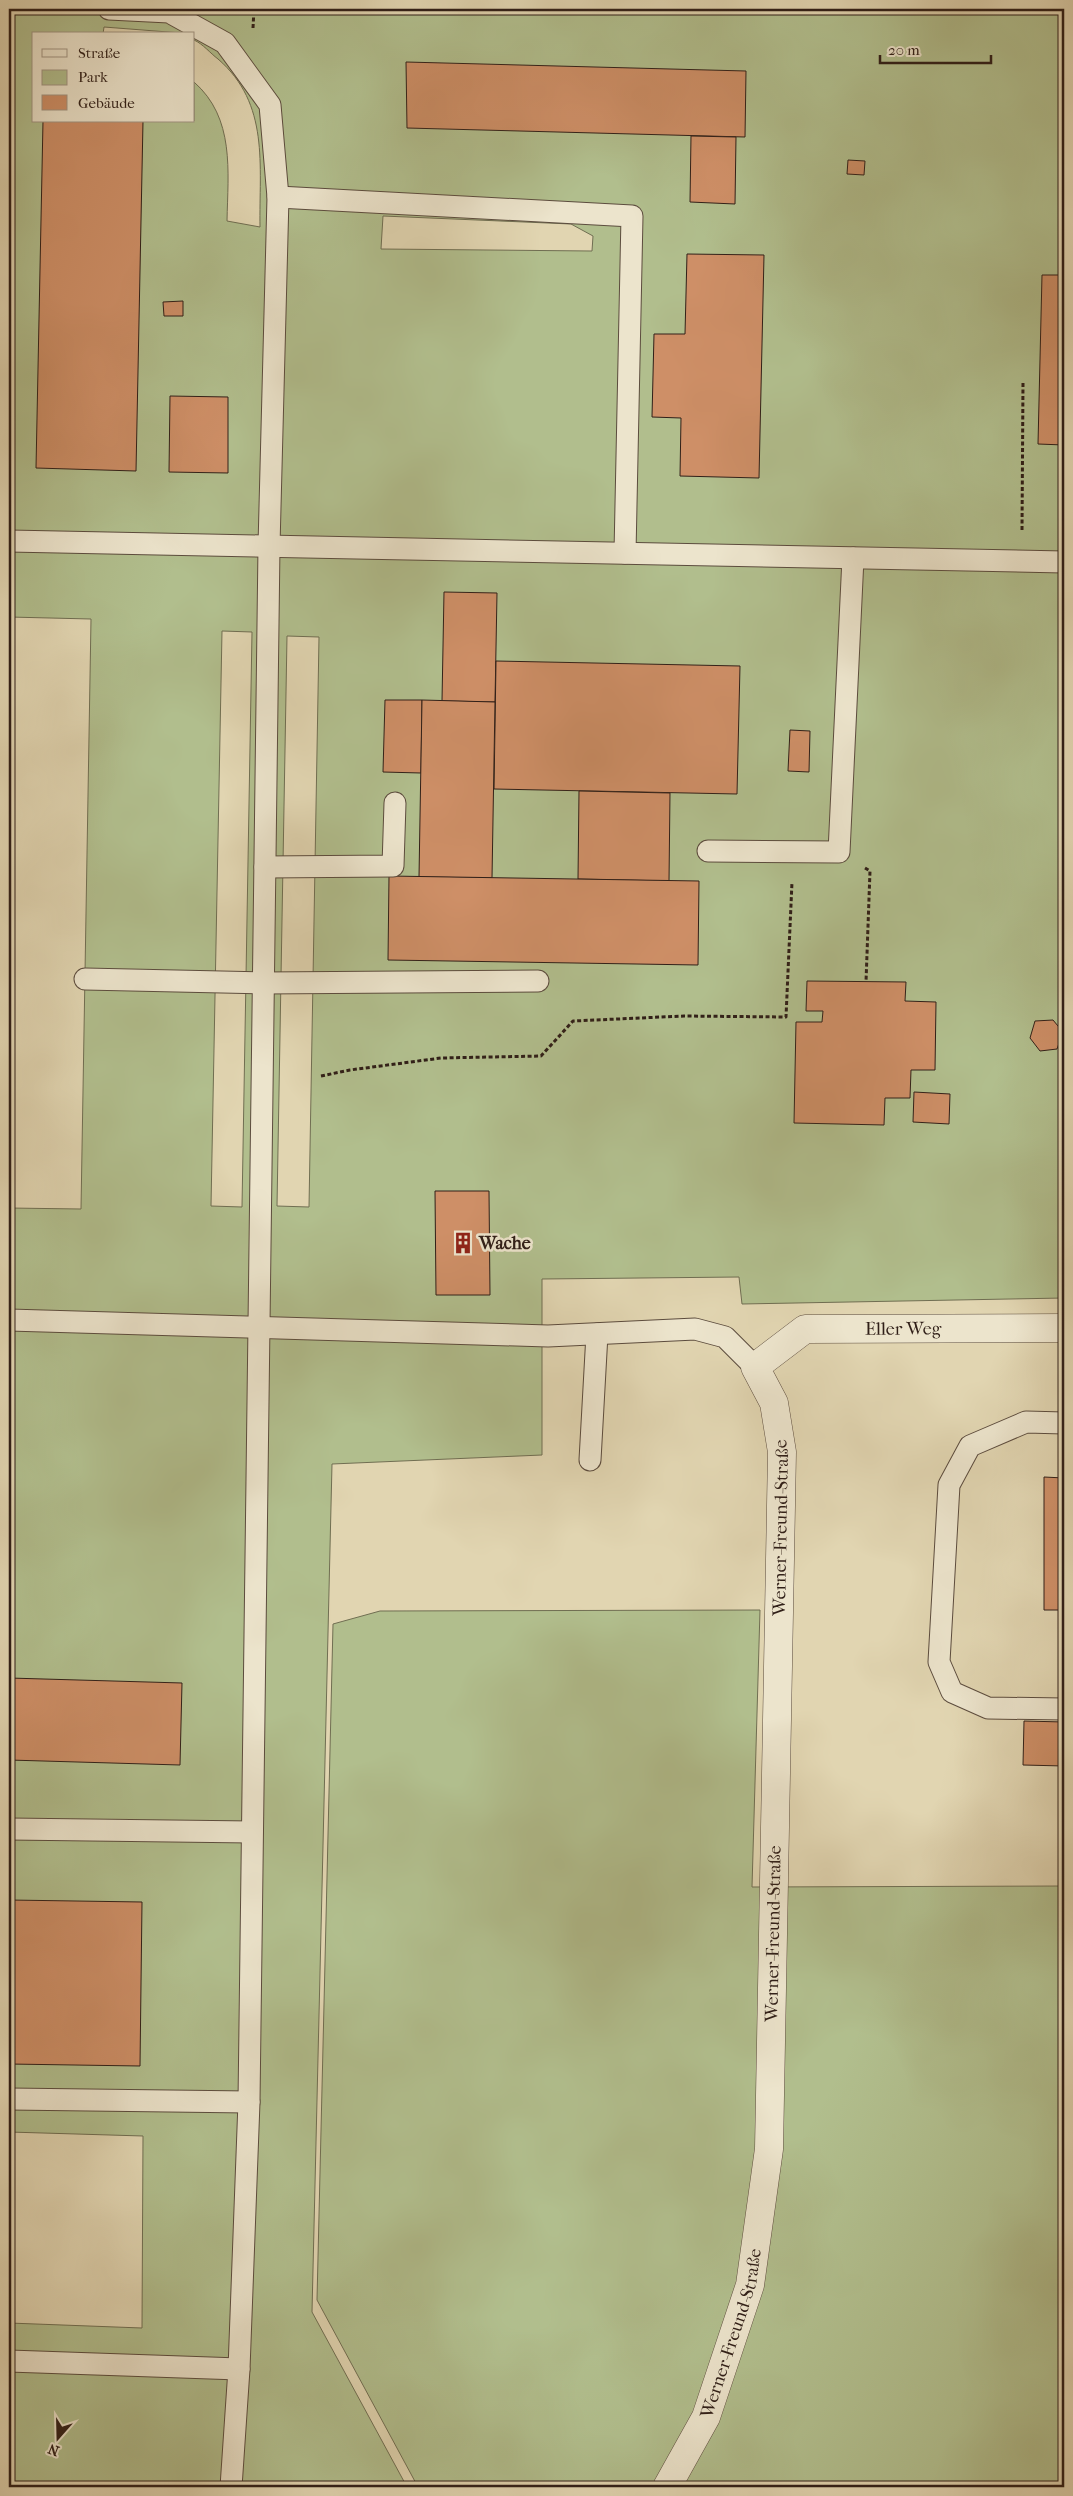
<svg xmlns="http://www.w3.org/2000/svg" width="1073" height="2496" font-family="'IM FELL French Canon',serif">
<style>
.green{fill:#b1be8d;stroke:#706e52;fill-rule:evenodd}
.building{fill:#ce8f67;stroke:#301f18}
.lines{fill:none;stroke-linecap:round;stroke-linejoin:round}
.lane-casing{stroke:#5c4c3e;stroke-width:23}
.street-casing{stroke:#5c4c3e;stroke-width:29}
.path{stroke:#301f18;stroke-width:3;stroke-dasharray:4 2.5;stroke-linecap:butt}
.lane{stroke:#ece4cc;stroke-width:21}
.street{stroke:#ece4cc;stroke-width:28}
.labels{text-anchor:middle;stroke-width:5;stroke-linejoin:round;paint-order:stroke}
.poi-label{font-size:18px;font-weight:bold;fill:#301f18;stroke:#ece4cc;text-anchor:start}
.street-label{font-size:18px;fill:#301f18;stroke:#ece4cc}
</style>
<rect width="100%" height="100%" fill="#e1d5b1"/>
<filter id="stains"><feTurbulence type="fractalNoise" baseFrequency=".004" numOctaves="4"/><feColorMatrix values="0 0 0 0 .2 0 0 0 0 .09 0 0 0 0 .02 0 0 0 .5 -.17"/></filter>
<radialGradient id="worn" r=".72"><stop offset=".6" stop-color="#630" stop-opacity="0"/><stop offset="1" stop-color="#630" stop-opacity=".3"/></radialGradient>
<g class="green">
<path d="M9,9H1064V1298L742,1304L739,1277L542,1279V1455L332,1464L312,2312L407,2487H9V2323L142,2328L143,2136L9,2132V1208L81,1209L91,619L9,617ZM104,27L194,34V40C203,44 210,53 218,59C270,104 259,165 260,227L227,221C228,171 235,118 194,82V121H34V34H103ZM383,216L571,224L593,236L592,251L381,249ZM222,631L252,632L242,1207L211,1206ZM287,636L319,637L309,1207L277,1206Z"/>
<polygon points="760,1610 752,1887 1064,1886 1064,2487 418,2487 317,2300 333,1624 380,1611"/>
</g>
<g class="building">
<polygon points="406,62 746,71 745,137 407,128"/>
<polygon points="43,121 143,121 136,471 36,468"/>
<polygon points="691,136 736,137 735,204 690,202"/>
<polygon points="848,160 865,161 864,175 847,174"/>
<polygon points="687,254 764,255 759,478 680,476 681,418 652,417 654,334 685,334"/>
<polygon points="1042,275 1064,275 1064,445 1038,444"/>
<polygon points="183,301 183,316 164,316 163,302"/>
<polygon points="170,396 228,397 228,473 169,472"/>
<polygon points="444,592 497,593 495,702 442,701"/>
<polygon points="496,661 740,666 737,794 494,789"/>
<polygon points="385,700 422,700 421,773 383,772"/>
<polygon points="422,700 495,702 492,878 419,877"/>
<polygon points="790,730 810,731 809,772 788,771"/>
<polygon points="579,791 670,793 669,881 578,879"/>
<polygon points="389,876 699,881 698,965 388,960"/>
<polygon points="807,981 906,982 905,1001 936,1002 935,1070 911,1070 910,1098 885,1098 884,1125 794,1123 796,1022 822,1022 823,1011 806,1011"/>
<polygon points="1053,1020 1063,1032 1057,1049 1040,1051 1030,1038 1035,1021"/>
<polygon points="914,1092 950,1094 949,1124 913,1122"/>
<polygon points="435,1191 489,1191 490,1295 436,1295"/>
<polygon points="1044,1477 1064,1478 1064,1610 1044,1610"/>
<polygon points="9,1678 182,1683 180,1765 9,1760"/>
<polygon points="1024,1721 1064,1722 1064,1766 1023,1765"/>
<polygon points="9,1900 142,1902 140,2066 9,2064"/>
</g>
<g class="lines">
<g class="lane-casing">
<g id="lane">
<polyline points="278,197 632,216 625,553"/>
<polyline points="9,541 1064,562"/>
<polyline points="708,851 839,852 853,558"/>
<polyline points="265,867 393,866 395,803"/>
<polyline points="85,979 263,983 538,981"/>
<polyline points="9,1320 548,1336 695,1329 725,1337 755,1367"/>
<polyline points="1064,1423 1026,1422 970,1446 949,1485 939,1662 952,1692 988,1708 1064,1709"/>
<polyline points="590,1460 597,1334"/>
<polyline points="9,1829 252,1832"/>
<polyline points="9,2099 249,2102"/>
<polyline points="9,2361 239,2369 249,2102 269,546 278,197 270,105 225,43 169,12 109,9"/>
<polyline points="231,2487 239,2369"/>
</g>
</g>
<g class="street-casing">
<g id="street">
<path id="s1" d="M667,2487L706,2417L750,2285L769,2149L782,1452L774,1403L755,1367L805,1329L1064,1328"/>
</g>
</g>
<g class="path">
<polyline points="253,28 254,9"/>
<polyline points="1022,530 1023,382"/>
<polyline points="865,868 870,871 866,982"/>
<polyline points="321,1076 350,1070 441,1058 541,1056 573,1021 684,1016 786,1017 792,882"/>
</g>
<use href="#lane" class="lane"/>
<use href="#street" class="street"/>
</g>
<defs>
<g id="building-bare" transform="scale(1.725)"><path d="M-4-6H4V6H1V3H-1V6H-4ZM-2.5-4.3h1.7v1.8h-1.7ZM.8-4.3h1.7v1.8H.8ZM-2.5-1h1.7V.8h-1.7ZM.8-1h1.7V.8H.8Z" fill="#8f2418" stroke="#ece4cc" stroke-width="2.5" paint-order="stroke"/></g>
</defs>
<g fill-rule="evenodd">
<use href="#building-bare" x="463" y="1243"/>
</g>
<g class="labels">
<g class="poi-label">
<text x="479" y="1249">Wache</text>
</g>
<g class="street-label">
<text dy="6" stroke="none"><textPath href="#s1" startOffset="1305">Eller Weg</textPath></text>
<text dy="6" stroke="none"><textPath href="#s1" startOffset="978">Werner-Freund-Straße</textPath></text>
<text dy="6" stroke="none"><textPath href="#s1" startOffset="572">Werner-Freund-Straße</textPath></text>
<text dy="6" stroke="none"><textPath href="#s1" startOffset="168">Werner-Freund-Straße</textPath></text>
</g>
</g>
<rect width="1073" height="2496" fill="none" stroke="#e1d5b1" stroke-width="30"/>
<rect x="10" y="10" width="1053" height="2476" fill="none" stroke="#301f18" stroke-width="2.5"/>
<rect x="15" y="15" width="1043" height="2466" fill="none" stroke="#301f18"/>
<rect x="32" y="32" width="162" height="90" fill="#ece4cc" stroke="#a19584"/>
<rect x="42" y="49" width="25" height="8" fill="#ece4cc" stroke="#a19584"/>
<text x="78" y="58" font-size="15" fill="#301f18">Straße</text>
<rect x="42" y="70" width="25" height="15" fill="#b1be8d" stroke="#a19584"/>
<text x="78" y="82" font-size="15" fill="#301f18">Park</text>
<rect x="42" y="95" width="25" height="15" fill="#ce8f67" stroke="#a19584"/>
<text x="78" y="108" font-size="15" fill="#301f18">Gebäude</text>
<g transform="translate(58 2438) rotate(200)" stroke="#ece4cc" stroke-width="4" paint-order="stroke">
<path d="M0-4L9 19L0 12L-9 19Z" fill="#301f18"/>
<text y="-8" font-size="14" font-weight="bold" text-anchor="middle" fill="#301f18">N</text>
</g>
<path d="M880 55v8h111v-8" fill="none" stroke="#301f18" stroke-width="2.5"/>
<text x="888" y="55" font-size="15" fill="#301f18" stroke="#ece4cc" stroke-width="4" paint-order="stroke">20 m</text>
<rect width="100%" height="100%" filter="url(#stains)"/>
<rect width="100%" height="100%" fill="url(#worn)"/>
</svg>
